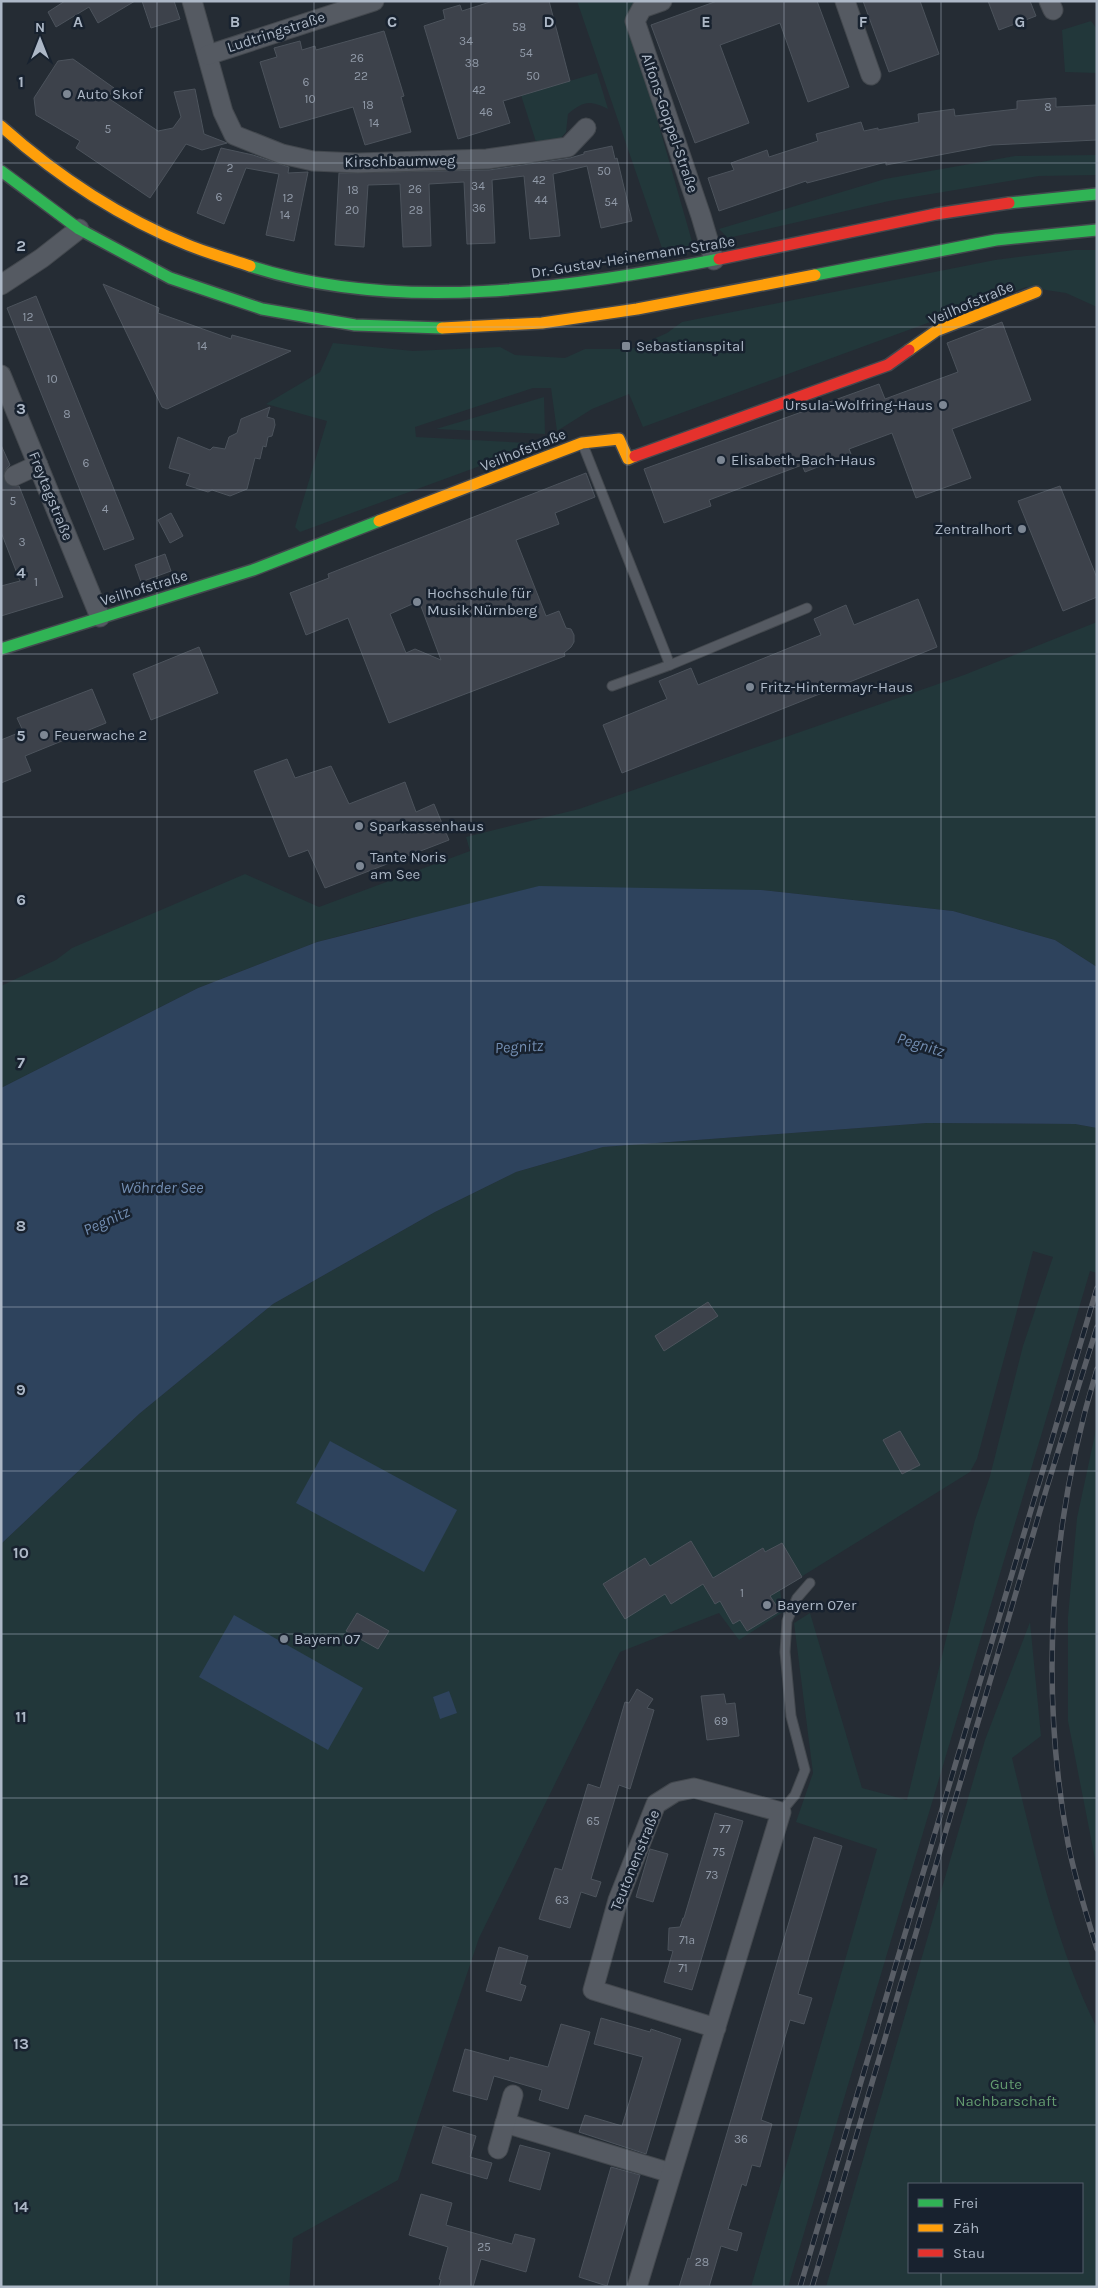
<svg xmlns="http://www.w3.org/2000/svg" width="1098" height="2288" font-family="Karla,sans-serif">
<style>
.green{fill:#22373a;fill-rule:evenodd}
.water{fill:#2e435d}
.building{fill:#3d424b;stroke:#4c535c;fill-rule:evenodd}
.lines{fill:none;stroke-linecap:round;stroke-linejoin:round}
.street-tunnel{stroke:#39414a;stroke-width:19;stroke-dasharray:19 9;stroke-linecap:butt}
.lane-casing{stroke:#43484e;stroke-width:11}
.street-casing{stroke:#43484e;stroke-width:21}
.fast-casing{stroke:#43484e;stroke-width:14}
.slow-casing{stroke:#43484e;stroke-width:14}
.jam-casing{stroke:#43484e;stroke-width:14}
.lane{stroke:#555a62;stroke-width:9}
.street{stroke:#555a62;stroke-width:19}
.fast{stroke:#30b455;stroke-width:11}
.slow{stroke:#ff9f0a;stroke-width:11}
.jam{stroke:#e5322d;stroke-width:11}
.rail-casing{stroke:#595e66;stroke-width:5.5}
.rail{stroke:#18222f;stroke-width:4;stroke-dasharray:11;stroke-linecap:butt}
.grid{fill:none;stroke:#adb8c7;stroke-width:1;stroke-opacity:0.55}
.poi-dot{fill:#7d8794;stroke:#18222f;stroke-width:2}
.labels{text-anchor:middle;stroke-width:5;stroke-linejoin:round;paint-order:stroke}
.number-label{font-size:12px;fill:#919aa8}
.street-label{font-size:15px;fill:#adb8c7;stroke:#18222f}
.poi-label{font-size:15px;fill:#adb8c7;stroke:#18222f;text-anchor:start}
.park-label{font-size:15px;fill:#639a6f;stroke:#18222f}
.water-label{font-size:16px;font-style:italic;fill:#738eb2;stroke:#18222f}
.grid-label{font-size:16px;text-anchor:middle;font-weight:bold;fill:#adb8c7;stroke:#18222f;stroke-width:5;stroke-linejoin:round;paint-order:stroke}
</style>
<rect width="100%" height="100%" fill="#252c34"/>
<g class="green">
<polygon points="577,1 639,1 628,17 693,245 663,251"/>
<polygon points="1091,21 1097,29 1097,73 1065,72 1062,30"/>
<path d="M597,73L608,109C589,100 584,101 568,114L566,132L561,138L536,142L521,95Z"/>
<polygon points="1097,155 1097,175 1039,176 889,201 728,238 719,229 885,179 1015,156"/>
<polygon points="1074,250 1097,250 1097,307 1066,293 1026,287 643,427 629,394 592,409 557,431 551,388 533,388 415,427 416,437 528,443 529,448 300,532 295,527 327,421 266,404 320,372 333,343 413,351 500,347 515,355 565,358 585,349 631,349 667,333 682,322 995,260"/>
<polygon points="544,397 545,434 436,429"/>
<polygon points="1097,622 1097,967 1055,940 953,911 761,890 405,919 317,942 198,988 1,1088 1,986 56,960 72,948 245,874 319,907 470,851 466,837 579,809 964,675"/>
<polygon points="927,1123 1075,1124 1097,1128 1097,1273 1090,1271 788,2287 751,2287 877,1849 796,1822 813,1773 794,1623 810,1613 862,1788 907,1800 975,1520 990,1476 1023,1346 1053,1257 1033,1251 977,1459 970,1472 780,1590 783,1612 739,1640 719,1613 620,1652 479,1938 398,2180 293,2238 289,2287 1,2287 1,1544 139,1414 273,1304 435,1212 516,1172 603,1147"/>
<polygon points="1097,1425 1097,1869 1068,1721 1068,1617 1077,1518"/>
<path d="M1030,1622L1041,1736L1012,1758C1034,1847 1056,1946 1097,2028V2287H826L985,1740ZM909,2184H1082V2272H909Z"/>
</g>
<g class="water">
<polygon points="539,886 761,890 953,911 1055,940 1097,967 1097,1128 1075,1124 927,1123 603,1147 516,1172 435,1212 273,1304 139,1414 1,1544 1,1088 198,988 317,942"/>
<polygon points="330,1441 457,1510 424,1572 296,1503"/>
<polygon points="234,1615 363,1688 328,1750 199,1677"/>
<polygon points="449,1691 457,1713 440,1719 433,1697"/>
</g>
<g class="building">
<polygon points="65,1 135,1 98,23 89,7 56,27 48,12"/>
<polygon points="142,1 174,1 180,19 151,28"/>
<polygon points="493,1 549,1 570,81 503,101 510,123 458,139 424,26 445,19 443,10 460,5 462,11"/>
<polygon points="717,1 817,1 849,87 808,102 780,23 720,45 749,123 695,143 651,25"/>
<polygon points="863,1 920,1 939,54 889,72"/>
<polygon points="988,1 1030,1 1036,16 999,30"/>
<polygon points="384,31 404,96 401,97 411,132 365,145 353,107 280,128 260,62 277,57 274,48 300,41 302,50 315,46 316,50"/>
<polygon points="73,59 114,88 108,98 158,131 173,128 181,117 174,92 195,89 204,134 227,143 202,150 186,144 150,198 76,148 80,141 36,115 34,98 58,61"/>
<polygon points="1056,98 1056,107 1097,105 1097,140 992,145 886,165 886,162 807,183 806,181 719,211 708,178 734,170 731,163 767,150 769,157 818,141 816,134 861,122 864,131 878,128 878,130 919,122 918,114 954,109 955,116 1017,109 1017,101"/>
<polygon points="612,146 615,159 617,158 632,221 601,228 587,166 553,174 560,236 530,239 524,176 492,180 495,243 467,244 464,182 429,184 431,246 403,247 400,184 368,185 364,247 335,245 339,173 489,170 570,158 584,154 584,152"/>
<polygon points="221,148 253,155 289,167 288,173 308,172 294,241 266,235 279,174 246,168 224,224 197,213"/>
<polygon points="103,284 159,308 158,313 231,339 232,335 291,351 167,409 162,407"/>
<polygon points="36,296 134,539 104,550 7,308"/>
<polygon points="1002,322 1031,400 952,429 971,478 916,498 892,433 849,449 851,454 805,472 802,465 709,500 711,506 664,523 644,469 879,384 885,399 958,372 947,343"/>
<polygon points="270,407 267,417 274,419 275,425 272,436 268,437 266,447 263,446 260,459 255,458 247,489 230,496 212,490 208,492 186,485 190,474 169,468 178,437 210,450 213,447 225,449 229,437 237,433 241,419"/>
<polygon points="1,445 10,465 5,470 4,480 8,485 19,486 63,597 1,616 1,586 20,581 1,532"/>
<path d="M586,473L595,497L555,513L559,524L516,540L546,616L559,611L566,628L571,629L574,635V642L571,647L564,653L565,656L389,723L348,618L306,635L290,593L329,578L328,574ZM419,601L441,660L415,649L406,653L390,614Z"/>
<polygon points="1060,486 1097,578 1097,597 1063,611 1018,501"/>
<polygon points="171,513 183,536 170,543 158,520"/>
<polygon points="165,554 171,571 141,582 135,565"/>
<polygon points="918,599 937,647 622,773 603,725 667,699 659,681 691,668 698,685 821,635 814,619 846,605 854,625"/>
<polygon points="199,647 218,693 151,720 133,674"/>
<polygon points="92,689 106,723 25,756 31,771 1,783 1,740 23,731 17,718"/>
<polygon points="287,759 295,778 331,766 349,804 405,782 416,812 434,804 449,840 325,888 308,850 289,857 254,771"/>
<polygon points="708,1302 718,1316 664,1351 655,1336"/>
<polygon points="900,1431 920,1465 902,1474 883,1440"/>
<polygon points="691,1541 713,1578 763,1548 765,1552 782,1543 802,1577 770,1596 780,1611 747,1631 740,1620 733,1624 720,1601 715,1604 703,1584 671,1604 665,1594 625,1619 603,1584 645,1558 650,1566"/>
<polygon points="357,1613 389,1631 378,1649 346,1631"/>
<polygon points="637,1689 653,1699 647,1708 654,1710 630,1789 619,1785 591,1879 601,1882 596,1897 581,1892 570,1928 539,1919 555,1868 562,1870 588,1784 600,1788 625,1702 629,1703"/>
<polygon points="724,1694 726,1704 735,1703 739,1736 707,1740 701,1696"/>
<polygon points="715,1813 743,1821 692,1990 664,1982 673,1951 668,1950 669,1928 680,1927 683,1918 684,1918"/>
<polygon points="814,1837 842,1846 798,1994 812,1998 804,2024 790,2020 761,2120 772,2124 760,2167 752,2165 746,2186 742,2184 728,2229 742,2233 737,2251 721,2246 709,2287 679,2287 688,2258 690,2259"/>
<polygon points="650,1849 668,1854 653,1902 636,1897"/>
<polygon points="499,1947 528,1956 520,1984 526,1986 521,2001 486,1991"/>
<polygon points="601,2018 650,2032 651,2029 681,2039 646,2154 579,2132 585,2115 622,2126 643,2057 594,2044"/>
<polygon points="561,2024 590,2032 568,2109 539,2100 542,2090 494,2076 487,2100 453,2091 465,2049 509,2061 510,2057 548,2067"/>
<polygon points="443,2126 476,2136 470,2157 492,2163 487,2179 432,2163"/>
<polygon points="520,2145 550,2153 540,2190 509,2181"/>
<polygon points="611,2167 640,2175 607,2286 579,2277"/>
<polygon points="421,2194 452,2203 446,2225 512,2244 515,2234 535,2239 526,2272 481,2259 473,2287 439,2287 441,2280 439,2279 448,2247 409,2235"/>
</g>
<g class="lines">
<polyline class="street-tunnel" points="1,482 14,476"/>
<g class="lane-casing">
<g id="lane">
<polyline points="583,445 670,665 612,686"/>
<polyline points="670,665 807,608"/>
<polyline points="781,1812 795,1795 805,1770 791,1716 785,1652 787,1621 797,1598 810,1583"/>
</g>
</g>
<g class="street-casing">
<g id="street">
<polyline points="192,1 223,112 234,135 282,154 313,161 358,163 487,159 568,147 586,128"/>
<polyline points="662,1 642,8 635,21 701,216 714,260"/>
<polyline points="845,1 871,75"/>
<polyline points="1049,1 1053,10"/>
<polyline points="208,55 374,1"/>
<polyline points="1,285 42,258 79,229"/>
<polyline points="1,375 100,617"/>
<polyline points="14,476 38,465"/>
<polyline points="505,2123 671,2173"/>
<polyline points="498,2149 513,2095"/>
<path d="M637,2287C684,2128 733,1970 781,1812L694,1788L675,1792L656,1804L618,1900L593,1990L716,2028"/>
</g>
</g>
<g class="fast-casing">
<g id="fast">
<polyline points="1,171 79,229 170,278 262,309 355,325 442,328"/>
<polyline points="1009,203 1097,194"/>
<path d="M250,266C396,314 571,288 719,259"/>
<polyline points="815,275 996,240 1097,230"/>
<polyline points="1,649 253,570 379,521"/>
</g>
</g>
<g class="slow-casing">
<g id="slow">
<path d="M1,126C57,176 119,217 188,245C208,253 229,259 250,266"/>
<polyline points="442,328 542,323 637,309 815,275"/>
<polyline points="909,350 936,331 1036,292"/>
<polyline points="379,521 582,443 619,439 628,459 635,456"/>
</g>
</g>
<g class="jam-casing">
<g id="jam">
<polyline points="719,259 936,214 1009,203"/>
<polyline points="635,456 888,365 909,350"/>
</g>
</g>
<use href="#lane" class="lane"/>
<use href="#street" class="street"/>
<use href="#fast" class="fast"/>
<use href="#slow" class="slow"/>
<use href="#jam" class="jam"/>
<g class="rail-casing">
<g id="rail">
<path d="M1097,1369C1050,1523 1039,1685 1068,1843C1075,1879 1086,1914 1097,1949"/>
<polyline points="800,2287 1097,1288"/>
<polyline points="812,2287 1047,1487 1097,1327"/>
</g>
</g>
<use href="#rail" class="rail"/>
</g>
<path class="grid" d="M157,1V2287M314,1V2287M471,1V2287M627,1V2287M784,1V2287M941,1V2184M1,163H1097M1,327H1097M1,490H1097M1,654H1097M1,817H1097M1,981H1097M1,1144H1097M1,1307H1097M1,1471H1097M1,1634H1097M1,1798H1097M1,1961H1097M1,2125H1097M941,2272V2287"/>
<g class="poi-dot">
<circle cx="67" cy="94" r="5"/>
<rect x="621" y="341" width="10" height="10" rx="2.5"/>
<circle cx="943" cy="405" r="5"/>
<circle cx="721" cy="460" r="5"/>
<circle cx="1022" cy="529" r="5"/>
<circle cx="417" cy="602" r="5"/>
<circle cx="750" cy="687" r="5"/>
<circle cx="44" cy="735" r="5"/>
<circle cx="359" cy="826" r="5"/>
<circle cx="360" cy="866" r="5"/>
<circle cx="767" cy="1605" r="5"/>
<circle cx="284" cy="1639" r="5"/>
</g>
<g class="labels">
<g class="number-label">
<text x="519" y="31">58</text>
<text x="466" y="45">34</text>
<text x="526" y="57">54</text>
<text x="357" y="62">26</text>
<text x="472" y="67">38</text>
<text x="361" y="80">22</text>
<text x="533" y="80">50</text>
<text x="306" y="86">6</text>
<text x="479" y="94">42</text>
<text x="310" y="103">10</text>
<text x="368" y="109">18</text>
<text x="1048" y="111">8</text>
<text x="486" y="116">46</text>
<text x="374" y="127">14</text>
<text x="108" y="133">5</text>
<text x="230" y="172">2</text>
<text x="604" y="175">50</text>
<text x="539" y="184">42</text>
<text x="478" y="190">34</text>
<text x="415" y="193">26</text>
<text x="353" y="194">18</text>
<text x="219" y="201">6</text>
<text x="288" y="202">12</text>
<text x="541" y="204">44</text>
<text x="611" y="206">54</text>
<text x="479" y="212">36</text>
<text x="352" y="214">20</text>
<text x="416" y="214">28</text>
<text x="285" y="219">14</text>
<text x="28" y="321">12</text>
<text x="202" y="350">14</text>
<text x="52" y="383">10</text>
<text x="67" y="418">8</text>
<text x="86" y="467">6</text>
<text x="13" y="505">5</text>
<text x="105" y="513">4</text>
<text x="22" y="546">3</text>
<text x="36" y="586">1</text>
<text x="742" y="1597">1</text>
<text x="721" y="1725">69</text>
<text x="593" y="1825">65</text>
<text x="725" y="1833">77</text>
<text x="719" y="1856">75</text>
<text x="712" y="1879">73</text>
<text x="562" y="1904">63</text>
<text x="687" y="1944">71a</text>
<text x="683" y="1972">71</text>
<text x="741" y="2143">36</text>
<text x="484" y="2251">25</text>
<text x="702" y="2266">28</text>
</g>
<g class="street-label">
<text transform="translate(276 32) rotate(-18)" y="5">Ludtringstraße</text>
<text transform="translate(670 123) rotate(71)" y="5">Alfons-Goppel-Straße</text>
<text transform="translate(400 161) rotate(-1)" y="5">Kirschbaumweg</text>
<text transform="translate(633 257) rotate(-9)" y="5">Dr.-Gustav-Heinemann-Straße</text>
<text transform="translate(971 303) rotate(-23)" y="5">Veilhofstraße</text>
<text transform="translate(523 450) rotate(-22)" y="5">Veilhofstraße</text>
<text transform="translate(51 496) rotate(68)" y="5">Freytagstraße</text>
<text transform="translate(144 588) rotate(-17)" y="5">Veilhofstraße</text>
<text transform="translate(635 1860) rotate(-68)" y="5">Teutonenstraße</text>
</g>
<g class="poi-label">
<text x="77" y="99">Auto Skof</text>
<text x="636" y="351">Sebastianspital</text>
<text x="933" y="410" text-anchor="end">Ursula-Wolfring-Haus</text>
<text x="731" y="465">Elisabeth-Bach-Haus</text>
<text x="1012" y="534" text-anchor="end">Zentralhort</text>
<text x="427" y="598">Hochschule für<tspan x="427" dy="17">Musik Nürnberg</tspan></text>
<text x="760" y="692">Fritz-Hintermayr-Haus</text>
<text x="54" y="740">Feuerwache 2</text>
<text x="369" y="831">Sparkassenhaus</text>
<text x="370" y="862">Tante Noris<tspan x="370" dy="17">am See</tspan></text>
<text x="777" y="1610">Bayern 07er</text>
<text x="294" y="1644">Bayern 07</text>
</g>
<g class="park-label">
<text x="1006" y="2089">Gute<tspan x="1006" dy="17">Nachbarschaft</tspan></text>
</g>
<g class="water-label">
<text transform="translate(921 1044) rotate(17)" y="6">Pegnitz</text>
<text transform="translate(519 1046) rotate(-3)" y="6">Pegnitz</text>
<text x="162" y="1193">Wöhrder See</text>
<text transform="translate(106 1220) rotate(-24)" y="6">Pegnitz</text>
</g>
</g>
<g class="grid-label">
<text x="78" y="27">A</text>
<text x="235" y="27">B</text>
<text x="392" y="27">C</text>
<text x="549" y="27">D</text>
<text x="706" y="27">E</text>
<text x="863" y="27">F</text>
<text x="1020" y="27">G</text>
<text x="21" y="87">1</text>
<text x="21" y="251">2</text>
<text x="21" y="414">3</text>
<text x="21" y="578">4</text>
<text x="21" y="741">5</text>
<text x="21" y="905">6</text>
<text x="21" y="1068">7</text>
<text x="21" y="1231">8</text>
<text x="21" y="1395">9</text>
<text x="21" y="1558">10</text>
<text x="21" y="1722">11</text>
<text x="21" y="1885">12</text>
<text x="21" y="2049">13</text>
<text x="21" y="2212">14</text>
</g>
<rect width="1098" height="2288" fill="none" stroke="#adb8c7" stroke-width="5"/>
<rect x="908" y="2183" width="175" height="90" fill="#18222f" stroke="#545e6c"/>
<rect x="918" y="2199" width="25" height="8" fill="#30b455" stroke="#545e6c"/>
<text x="953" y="2208" font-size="15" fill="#adb8c7">Frei</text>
<rect x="918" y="2224" width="25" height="8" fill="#ff9f0a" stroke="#545e6c"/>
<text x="953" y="2233" font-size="15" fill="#adb8c7">Zäh</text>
<rect x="918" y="2249" width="25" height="8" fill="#e5322d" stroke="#545e6c"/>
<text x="953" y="2258" font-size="15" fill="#adb8c7">Stau</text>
<g transform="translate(40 40)" stroke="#18222f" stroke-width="4" paint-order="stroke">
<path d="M0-4L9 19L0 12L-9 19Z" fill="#adb8c7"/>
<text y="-8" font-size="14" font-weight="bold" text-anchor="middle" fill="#adb8c7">N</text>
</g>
</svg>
